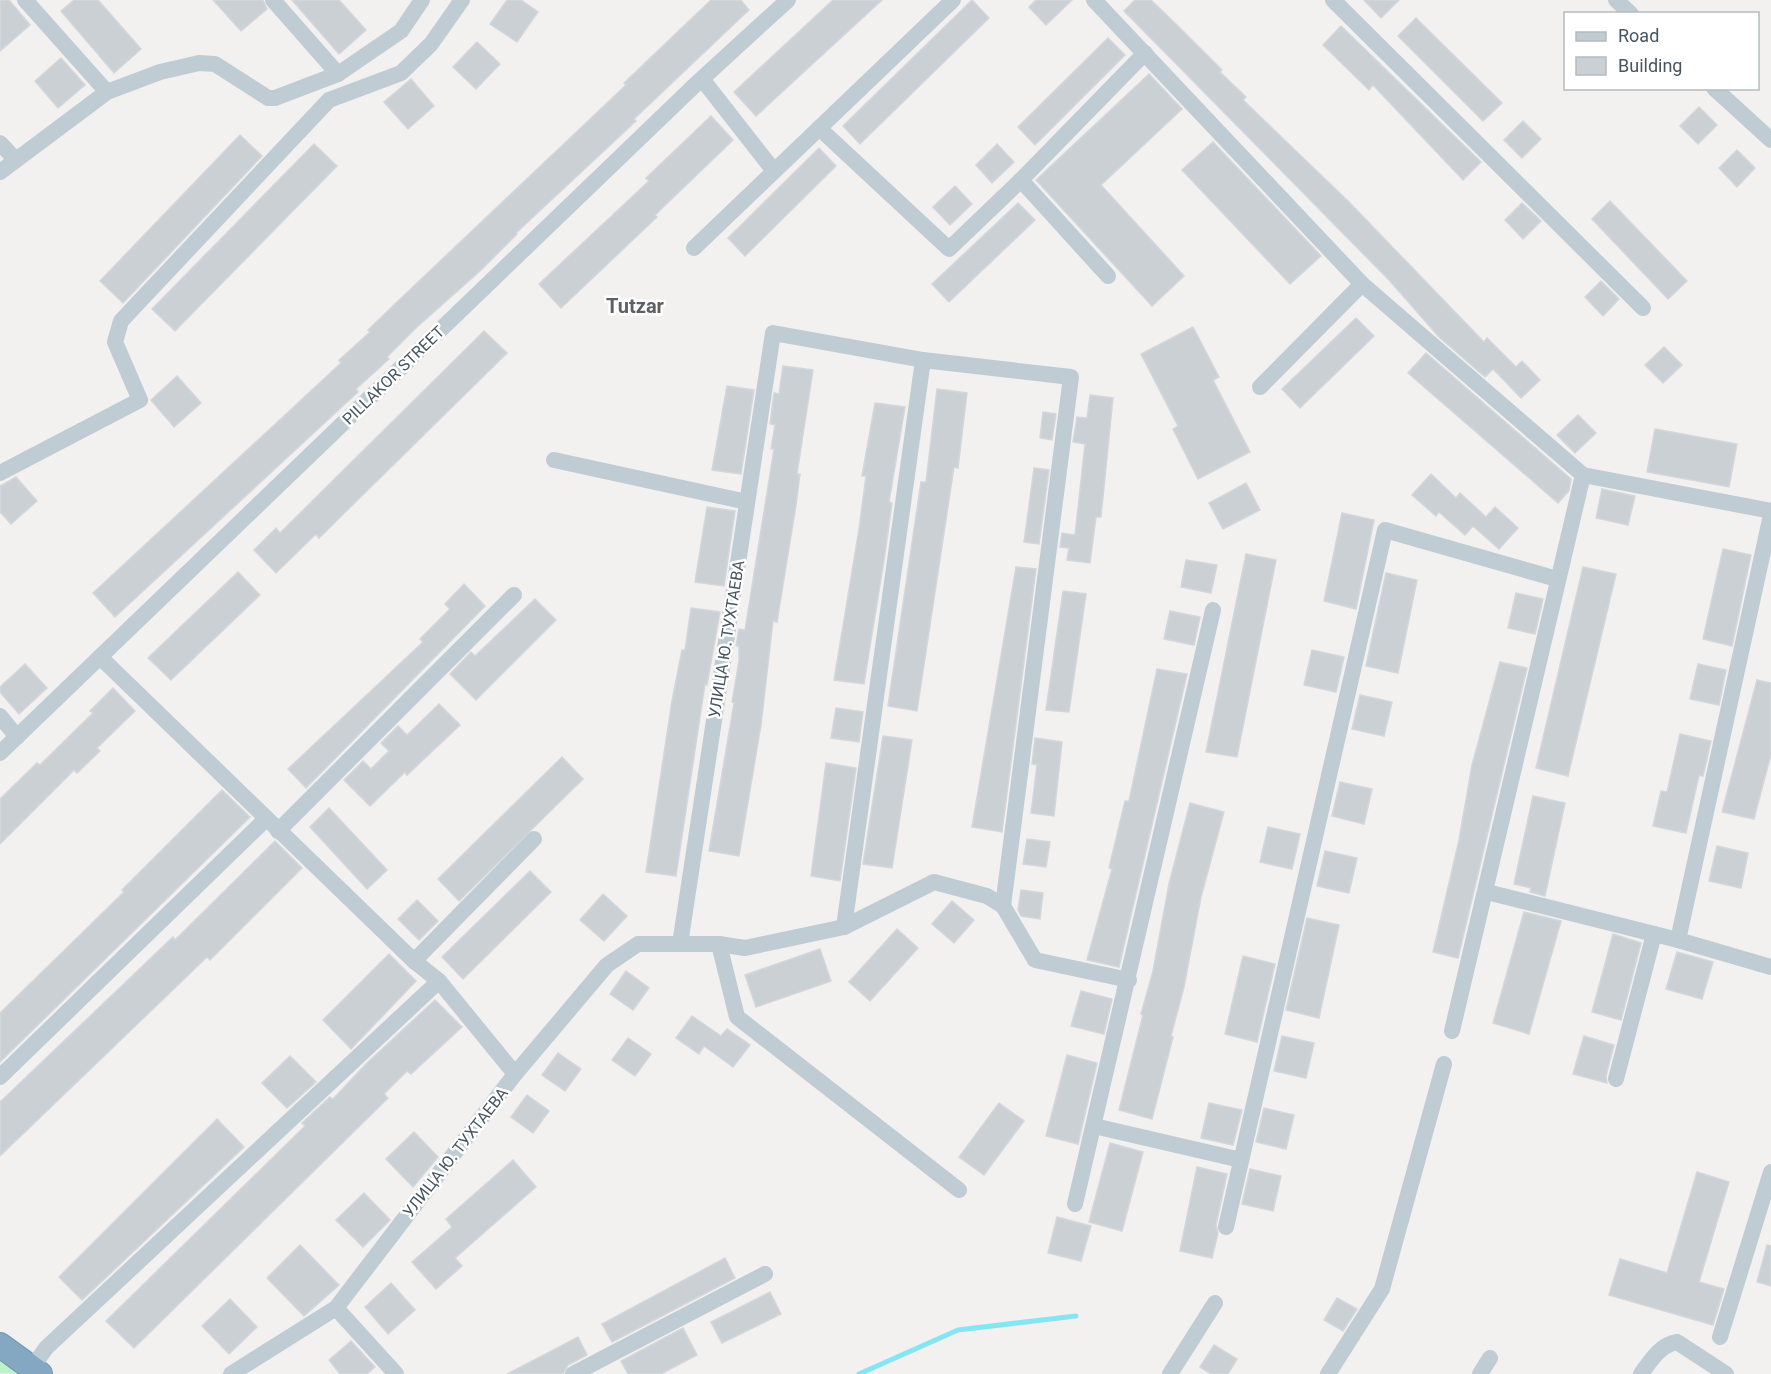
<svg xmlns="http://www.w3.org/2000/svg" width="1771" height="1374" font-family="Roboto,sans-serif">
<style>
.green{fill:#bbf3cc}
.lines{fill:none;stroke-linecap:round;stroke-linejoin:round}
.stream{stroke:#85e5f3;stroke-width:5}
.building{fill:#cbd0d5;stroke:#d3d7dc;stroke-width:1.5}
.highway-casing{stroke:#6f92ae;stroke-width:26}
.minor{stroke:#bfccd3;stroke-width:16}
.highway{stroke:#84a7c2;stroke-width:24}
.labels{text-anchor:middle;stroke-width:5;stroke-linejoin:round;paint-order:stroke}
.street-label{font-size:16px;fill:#46555f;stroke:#fff}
.quarter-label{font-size:20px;font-weight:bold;fill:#5c6165;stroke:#fff}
</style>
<rect width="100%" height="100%" fill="#f3f0f0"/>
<polygon class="green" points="0,1360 20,1374 0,1373"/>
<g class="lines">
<polyline class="stream" points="859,1374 958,1330 1076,1316"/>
</g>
<g class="building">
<polygon points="0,0 9,0 30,25 0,51"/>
<polygon points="74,0 98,0 141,49 114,73 61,11"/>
<polygon points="213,0 263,0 267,9 241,31"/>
<polygon points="292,0 339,0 366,30 339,54"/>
<polygon points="507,0 521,0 538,12 517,42 490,24"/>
<polygon points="711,0 741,0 749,10 634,119 636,121 516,233 517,234 480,271 417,327 387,357 389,359 356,389 358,392 115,617 93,593 341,363 339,360 370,332 368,330 398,301 626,85 624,83"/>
<polygon points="833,0 882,0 756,116 734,92"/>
<polygon points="972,0 989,18 860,144 843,126"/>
<polygon points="1036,0 1072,0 1046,25 1029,7"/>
<polygon points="1135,0 1151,0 1177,25 1222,70 1220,72 1246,97 1243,100 1349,202 1484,342 1487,338 1516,367 1522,361 1540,380 1521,398 1493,369 1485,377 1439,337 1389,280 1124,11"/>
<polygon points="1364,0 1399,0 1381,18"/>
<polygon points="1416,18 1502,103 1483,121 1398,36"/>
<polygon points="1341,26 1481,162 1463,180 1373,85 1369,90 1323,45"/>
<polygon points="1108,38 1125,55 1035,145 1018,127"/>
<polygon points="477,42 500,64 476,89 453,67"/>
<polygon points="61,58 85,85 58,108 35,81"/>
<polygon points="1149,74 1182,109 1101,185 1184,276 1152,306 1036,180"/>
<polygon points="411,79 434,106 408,129 384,102"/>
<polygon points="1699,107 1717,125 1698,144 1680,126"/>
<polygon points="711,116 733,140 655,215 657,217 561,308 539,284 649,181 646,178"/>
<polygon points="1523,121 1541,139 1522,158 1504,140"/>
<polygon points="240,135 262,156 123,303 100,281"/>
<polygon points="1213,142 1321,256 1290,284 1182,170"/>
<polygon points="314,144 337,166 175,331 152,309"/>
<polygon points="997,144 1014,162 992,183 976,165"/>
<polygon points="819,148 836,166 745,256 728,238"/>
<polygon points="1737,150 1755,168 1737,187 1719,168"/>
<polygon points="955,186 972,204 950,225 933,207"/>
<polygon points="1610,201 1687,281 1668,299 1592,219"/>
<polygon points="1018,203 1035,220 949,302 932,284"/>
<polygon points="1522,203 1541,221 1523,239 1505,220"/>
<polygon points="1601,281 1619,299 1603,316 1585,297"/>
<polygon points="1356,318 1374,336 1300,408 1282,389"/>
<polygon points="1193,327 1219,377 1213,380 1250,452 1198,479 1173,429 1178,426 1141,354"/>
<polygon points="484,331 507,353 319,538 316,534 276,573 254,550 276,528 280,533"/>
<polygon points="1664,347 1682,365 1663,383 1645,365"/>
<polygon points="1426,353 1571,479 1569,491 1558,503 1408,373"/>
<polygon points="783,366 813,370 797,474 800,474 796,505 777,622 773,621 761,725 739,856 709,851 734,703 732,702 739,661 739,646 736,646 739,629 745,630 774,449 771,449 775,425 770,424 774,393 779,394"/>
<polygon points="177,376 201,403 174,427 151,400"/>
<polygon points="727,386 754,390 741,474 712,470"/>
<polygon points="937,389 967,393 958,468 954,467 917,711 888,706 921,482 926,482"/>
<polygon points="1090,395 1113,398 1101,517 1096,517 1090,563 1067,560 1069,548 1060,547 1062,533 1075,535 1085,444 1073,442 1077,417 1087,418"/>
<polygon points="875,403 905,407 889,502 892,503 885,554 864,684 834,680 859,529 866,476 862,476"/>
<polygon points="1043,412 1056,414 1052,440 1040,438"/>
<polygon points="1578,415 1596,433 1575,453 1557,435"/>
<polygon points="1655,429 1737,444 1729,487 1647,472"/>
<polygon points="1034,468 1049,470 1039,544 1024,542"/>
<polygon points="1431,474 1456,498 1460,493 1486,517 1495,507 1518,528 1499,549 1473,526 1465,535 1439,512 1436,516 1412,495"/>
<polygon points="16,477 37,501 11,524 0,512 0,486"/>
<polygon points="1246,483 1260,510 1223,529 1209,503"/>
<polygon points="1602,489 1635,496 1628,525 1596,518"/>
<polygon points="707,507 735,511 724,586 695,582"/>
<polygon points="1342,513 1374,520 1356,609 1324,601"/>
<polygon points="1723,549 1751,555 1732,646 1703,639"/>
<polygon points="1246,554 1276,560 1237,757 1206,752"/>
<polygon points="1186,560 1217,565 1211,593 1181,587"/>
<polygon points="1016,567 1036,569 1002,832 972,827"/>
<polygon points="1583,567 1616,574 1568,776 1536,768"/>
<polygon points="238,572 260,595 171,680 148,658"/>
<polygon points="1386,573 1417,580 1398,673 1366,666"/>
<polygon points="464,584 485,606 306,788 288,769 423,642 420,639 450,609 445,604"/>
<polygon points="1063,591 1086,594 1069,712 1046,710"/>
<polygon points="1516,593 1543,599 1535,634 1508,628"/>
<polygon points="535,599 556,620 476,700 450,674 471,652 475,656"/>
<polygon points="691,608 720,612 707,685 705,684 676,876 646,872 672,701 682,650 685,650"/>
<polygon points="1170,611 1200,617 1194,645 1164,639"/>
<polygon points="1312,650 1344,657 1336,692 1304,685"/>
<polygon points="1500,662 1527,668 1458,958 1433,952 1459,840 1472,765"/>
<polygon points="25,664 47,688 19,714 0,692 0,687"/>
<polygon points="1698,664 1726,670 1719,705 1690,699"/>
<polygon points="1157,669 1187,674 1119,967 1087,960 1112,869 1109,868 1125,801 1129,801"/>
<polygon points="1757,680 1771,683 1771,754 1754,819 1722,812"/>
<polygon points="113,688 135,711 97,748 100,751 77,773 74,770 0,844 0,799 37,763 40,765 93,713 90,711"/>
<polygon points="1360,695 1392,702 1384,736 1352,729"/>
<polygon points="439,704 460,725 407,775 405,772 370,806 344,780 363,761 371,769 389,751 381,743 398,726 407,735"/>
<polygon points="836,708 863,712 859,742 831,738"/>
<polygon points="1680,734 1711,741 1703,776 1699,775 1686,833 1653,826 1661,791 1667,792"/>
<polygon points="883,736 912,740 892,868 863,864"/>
<polygon points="1035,738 1062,742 1054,816 1031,813 1037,765 1032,764"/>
<polygon points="562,757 583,779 459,901 438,879"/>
<polygon points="826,763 856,768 840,881 811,876"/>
<polygon points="1340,782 1372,789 1364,824 1332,816"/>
<polygon points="222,790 250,817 0,1062 0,1013 124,892 122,890"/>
<polygon points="1533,796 1565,803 1545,896 1530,892 1531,888 1514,884"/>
<polygon points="1190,803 1224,812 1201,897 1184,987 1171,1036 1173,1037 1152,1119 1119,1110 1143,1015 1141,1014 1153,971 1169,884"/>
<polygon points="329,808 387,870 367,889 310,827"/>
<polygon points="1268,827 1300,834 1292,869 1260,862"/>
<polygon points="1027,839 1050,842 1046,867 1023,864"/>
<polygon points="275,841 302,868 210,960 207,957 0,1156 0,1102 173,937 175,940"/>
<polygon points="1717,846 1748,853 1741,888 1709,881"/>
<polygon points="1325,851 1357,858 1349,893 1317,886"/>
<polygon points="530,871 551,892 463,979 442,957"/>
<polygon points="1021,890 1043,893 1040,919 1021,916 1018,910"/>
<polygon points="603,894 627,916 604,941 580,920"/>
<polygon points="417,900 438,921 419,940 398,919"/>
<polygon points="952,901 974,920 954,943 932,924"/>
<polygon points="1524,912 1561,921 1529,1034 1493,1023"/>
<polygon points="1307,918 1339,925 1319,1018 1286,1010"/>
<polygon points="897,929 918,948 870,1001 849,982"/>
<polygon points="1613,934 1641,943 1621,1020 1592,1012"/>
<polygon points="820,949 831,981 756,1007 745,975"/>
<polygon points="1677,952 1713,962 1702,999 1666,989"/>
<polygon points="389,954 416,981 351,1049 323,1020"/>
<polygon points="1243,956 1275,964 1257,1042 1225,1034"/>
<polygon points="626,971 649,988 633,1010 610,994"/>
<polygon points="1081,991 1112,999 1104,1034 1071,1026"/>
<polygon points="435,1000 462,1027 411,1074 407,1071 384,1094 388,1098 134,1348 106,1321 305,1126 302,1123 330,1097 333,1099 366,1064"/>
<polygon points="692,1016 721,1036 727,1029 750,1045 733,1067 704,1046 699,1054 676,1038"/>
<polygon points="1282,1036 1314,1043 1306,1078 1274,1071"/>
<polygon points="1584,1036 1614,1045 1606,1076 1607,1083 1573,1074"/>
<polygon points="628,1038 651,1054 635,1076 612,1060"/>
<polygon points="558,1053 581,1069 565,1091 542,1075"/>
<polygon points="1067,1055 1097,1063 1078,1144 1046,1136"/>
<polygon points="290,1056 316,1082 287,1108 262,1083"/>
<polygon points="527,1095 549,1111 533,1133 511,1117"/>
<polygon points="999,1103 1024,1121 984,1175 959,1157"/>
<polygon points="1209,1103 1242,1110 1233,1145 1201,1138"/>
<polygon points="1264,1108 1294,1115 1286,1149 1256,1142"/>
<polygon points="217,1119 244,1147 82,1300 59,1277"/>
<polygon points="414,1132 438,1157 413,1187 386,1159"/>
<polygon points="1110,1143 1143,1152 1122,1231 1089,1222"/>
<polygon points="513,1160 536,1187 455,1258 462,1266 436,1289 412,1262 452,1227 446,1219"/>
<polygon points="1197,1167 1227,1174 1216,1225 1218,1233 1212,1258 1180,1251"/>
<polygon points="1250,1169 1281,1176 1273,1211 1242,1204"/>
<polygon points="1697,1172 1729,1182 1699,1282 1724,1289 1713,1325 1609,1295 1620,1259 1667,1273"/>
<polygon points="364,1193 390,1220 363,1247 336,1220"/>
<polygon points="1057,1217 1091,1226 1081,1261 1048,1253"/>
<polygon points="300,1245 339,1285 304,1316 267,1278"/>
<polygon points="1767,1245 1771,1246 1771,1286 1757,1282"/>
<polygon points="725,1258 735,1278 612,1342 602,1324"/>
<polygon points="391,1283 415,1310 388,1334 365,1307"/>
<polygon points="770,1292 781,1314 722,1343 711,1322"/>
<polygon points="1337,1298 1357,1309 1343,1331 1324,1320"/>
<polygon points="230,1299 257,1327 229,1354 202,1326"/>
<polygon points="683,1328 697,1355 661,1374 628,1374 621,1361"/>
<polygon points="578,1337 587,1355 568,1365 563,1374 507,1374"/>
<polygon points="351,1341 375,1367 367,1374 340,1374 329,1360"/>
<polygon points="1214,1345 1237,1359 1228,1374 1211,1374 1200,1367"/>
</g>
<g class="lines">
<g class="highway-casing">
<polyline id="highway" points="0,1345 40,1374"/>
</g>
<g class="minor">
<polyline points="25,0 107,92"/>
<polyline points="273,0 338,74"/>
<polyline points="1094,0 1362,284 1583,475 1771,511"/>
<polyline points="1333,0 1643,308"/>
<polyline points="1616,0 1631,14"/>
<polyline points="702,79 774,171"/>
<polyline points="1714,88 1771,140"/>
<polyline points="819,128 949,249 1021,180 1145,53"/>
<polyline points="0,143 15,159"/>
<polyline points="0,172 107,92 160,72 199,63 215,64 268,98 275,98 338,74 401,31 422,0"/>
<polyline points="1021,180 1108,276"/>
<polyline points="694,248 953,0"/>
<polyline points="1260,387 1362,284"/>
<polyline points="554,460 747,502"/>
<polyline points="0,473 140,400 115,342 121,321 329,100 401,73 431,44 462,0"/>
<polyline points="100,657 414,961 439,981 515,1074"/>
<polyline points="0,716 17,737"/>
<polyline points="0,753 695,85 788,0"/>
<polyline points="278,831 514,595"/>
<polyline points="1487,892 1678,940 1771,967"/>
<polyline points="844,927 923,360"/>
<polyline points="1678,940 1771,515"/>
<polyline points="680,944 773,333 923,360 1071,377 1003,906"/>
<polyline points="719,944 737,1017 959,1190"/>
<polyline points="414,961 534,839"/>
<polyline points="1452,1031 1583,475"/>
<polyline points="0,1077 266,819"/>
<polyline points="1616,1079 1654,934"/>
<polyline points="1094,1126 1241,1160"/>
<polyline points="1075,1204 1213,610"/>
<polyline points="1226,1227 1385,530 1557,579"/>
<polyline points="336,1308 396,1374"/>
<polyline points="1720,1337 1771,1172"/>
<polyline points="32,1368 46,1348 439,981"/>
<polyline points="231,1374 336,1308 515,1074 607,965 638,944 719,944 745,948 844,927 934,882 987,896 1003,906 1035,960 1129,980"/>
<polyline points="573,1374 765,1274"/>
<polyline points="1170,1374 1215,1303"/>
<polyline points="1328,1374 1382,1289 1444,1064"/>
<polyline points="1480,1374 1490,1358"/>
<path d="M1641,1374C1650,1361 1661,1344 1677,1342L1726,1374"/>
</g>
<use href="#highway" class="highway"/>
</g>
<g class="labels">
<g class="street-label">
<text transform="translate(393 375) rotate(-44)" y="6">PILLAKOR STREET</text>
<text transform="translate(726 639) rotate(-81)" y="6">УЛИЦА Ю. ТУХТАЕВА</text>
<text transform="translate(455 1152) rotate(-52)" y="6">УЛИЦА Ю. ТУХТАЕВА</text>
</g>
<g class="quarter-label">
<text x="635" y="313">Tutzar</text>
</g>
</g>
<rect x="1564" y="12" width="195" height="78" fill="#ffffff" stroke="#b5bbbf" stroke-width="1.5"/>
<rect x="1576" y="32" width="30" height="9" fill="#bfccd3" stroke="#b5bbbf" stroke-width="1.5"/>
<text x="1618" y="42" font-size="18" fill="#46555f">Road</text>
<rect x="1576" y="57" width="30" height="18" fill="#cbd0d5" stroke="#b5bbbf" stroke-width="1.5"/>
<text x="1618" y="72" font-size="18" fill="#46555f">Building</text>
</svg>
